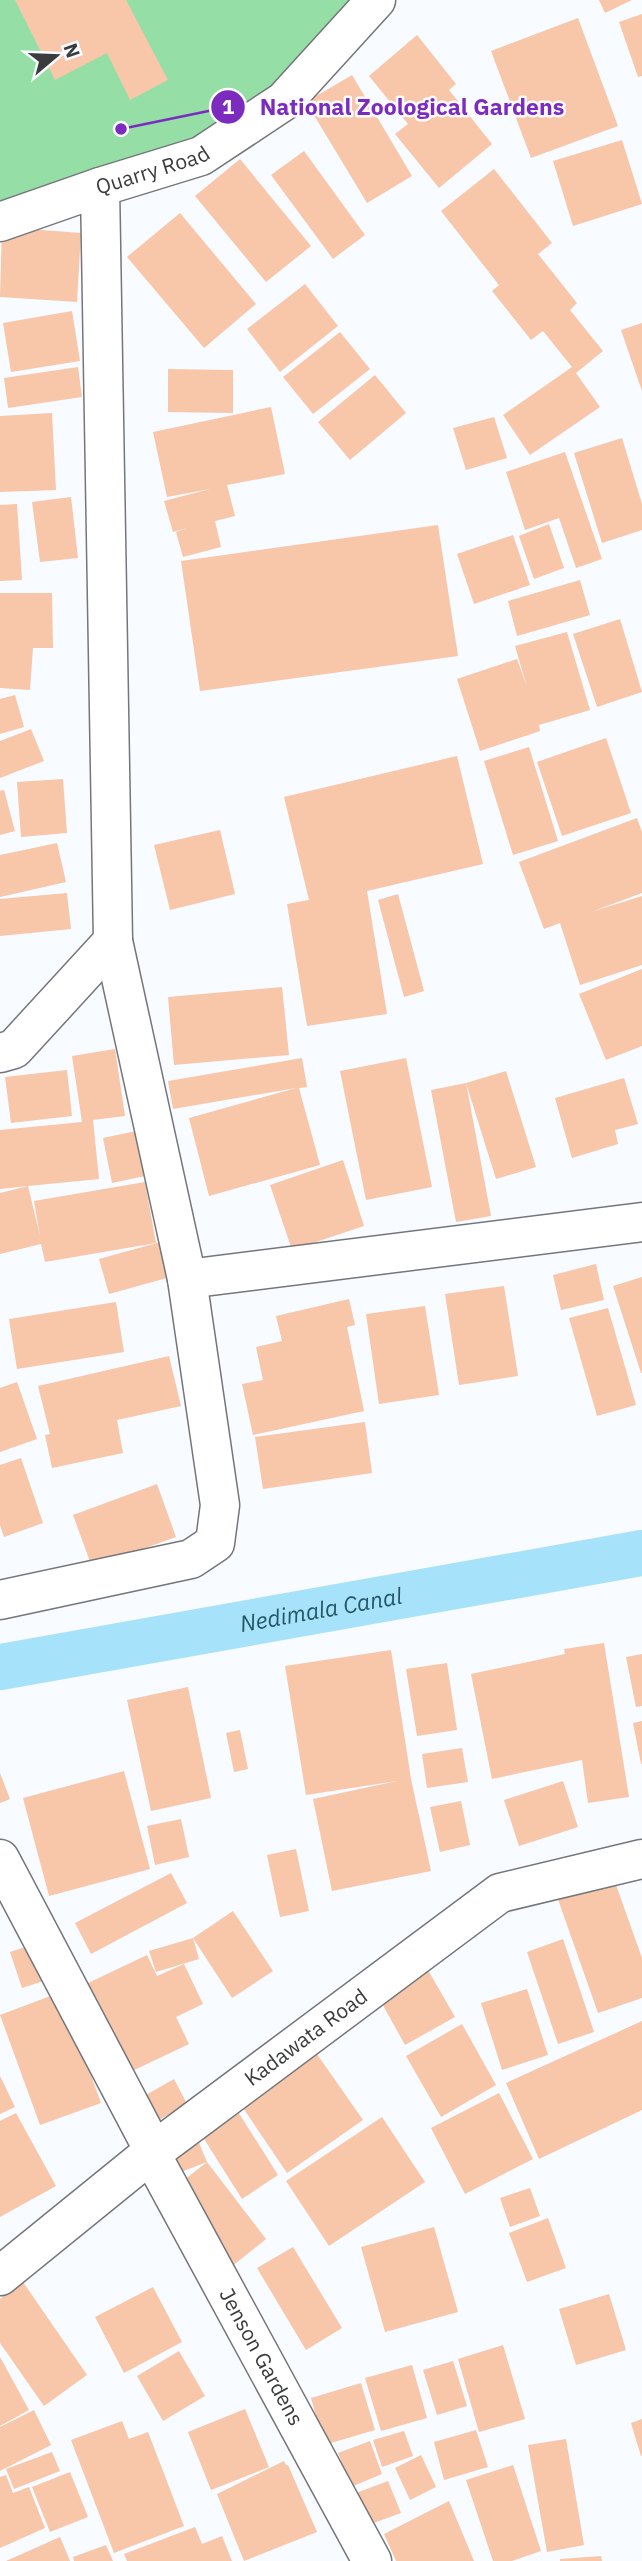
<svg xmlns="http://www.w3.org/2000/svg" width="642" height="2561" font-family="'IBM Plex Sans',sans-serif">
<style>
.green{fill:#95dfa6}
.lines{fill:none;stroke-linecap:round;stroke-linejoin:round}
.canal{stroke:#a6e2fa;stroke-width:46}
.building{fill:#f8c6a9}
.minor-casing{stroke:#74767a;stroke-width:41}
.tertiary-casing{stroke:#74767a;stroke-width:41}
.minor{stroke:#fff;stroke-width:38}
.tertiary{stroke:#fff;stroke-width:38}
.labels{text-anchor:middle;stroke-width:5;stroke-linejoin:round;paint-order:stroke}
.street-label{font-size:21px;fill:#3a3b3c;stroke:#f8fbff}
.water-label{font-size:23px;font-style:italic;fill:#265566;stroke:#f8fbff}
.leader{fill:none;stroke:#7b2cbf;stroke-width:2.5}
.callout-dot{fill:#7b2cbf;stroke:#f8fbff;stroke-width:2.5}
.mark-label{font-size:21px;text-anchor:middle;font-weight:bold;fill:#fff}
.callout-label{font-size:23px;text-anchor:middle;font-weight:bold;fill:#7b2cbf;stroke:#f8fbff;stroke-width:5;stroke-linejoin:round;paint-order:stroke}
</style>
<rect width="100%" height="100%" fill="#f8fbff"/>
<polygon class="green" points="0,0 376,0 284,101 0,222"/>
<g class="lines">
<path class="canal" id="s1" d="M0,1667L642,1553"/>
</g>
<g class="building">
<polygon points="15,0 126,0 168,80 130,100 107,53 55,80"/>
<polygon points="599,0 632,0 605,13"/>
<polygon points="642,14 642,76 638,77 619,22"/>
<polygon points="578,18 618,126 531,158 491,51"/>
<polygon points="417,35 456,84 449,90 492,144 439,188 395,134 408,124 369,76"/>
<polygon points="352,75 412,176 367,203 306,102"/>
<polygon points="622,140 642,204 573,226 553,161"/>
<polygon points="304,151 365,235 333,259 271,175"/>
<polygon points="240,159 311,246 266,282 195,196"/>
<polygon points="494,169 552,243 538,254 577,303 570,310 603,351 576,373 600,407 530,455 503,415 572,367 543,331 531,340 492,291 499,285 441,211"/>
<polygon points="180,213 256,304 204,348 127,257"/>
<polygon points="2,227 81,233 77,302 0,297"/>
<polygon points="305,284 338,326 280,372 247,329"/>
<polygon points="72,311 80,361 11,372 3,323"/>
<polygon points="642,323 642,391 621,330"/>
<polygon points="340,332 370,369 313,414 283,377"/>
<polygon points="78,367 82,397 8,408 4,378"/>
<polygon points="168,369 233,370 233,413 168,412"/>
<polygon points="375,375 406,413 350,460 318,422"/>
<polygon points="271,407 285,474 227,485 235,516 215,521 221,547 183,557 176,532 187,528 173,532 164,501 210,489 167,497 153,432"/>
<polygon points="52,413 56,490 0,492 0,416"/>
<polygon points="494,417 507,458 466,470 453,428"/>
<polygon points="622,438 642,504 642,530 602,543 574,453"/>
<polygon points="565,452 602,559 576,568 559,518 525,530 506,472"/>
<polygon points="71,497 78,558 40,562 32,502"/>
<polygon points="17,504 22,580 0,581 0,505"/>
<polygon points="549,524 564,568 534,579 519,536"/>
<polygon points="438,525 458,656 200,691 181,561"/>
<polygon points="513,535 530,585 474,604 457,554"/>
<polygon points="580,580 590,615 517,636 508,601"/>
<polygon points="0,593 52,593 53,648 33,648 30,690 0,688"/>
<polygon points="620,619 642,692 597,707 573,634"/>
<polygon points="567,632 590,710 539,725 540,731 480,751 457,679 517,659 527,687 515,646"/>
<polygon points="15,695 24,727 0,734 0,699"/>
<polygon points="31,729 44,761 0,778 0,741"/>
<polygon points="606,738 631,813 562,836 537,762"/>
<polygon points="529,747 558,841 513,855 484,761"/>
<polygon points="457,756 483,864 367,891 387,1014 307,1026 287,904 309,900 284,797"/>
<polygon points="63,779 67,833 21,837 17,782"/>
<polygon points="4,790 15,831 0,835 0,791"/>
<polygon points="637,818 642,832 642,893 591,912 642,896 642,965 580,985 560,923 544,929 519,862"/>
<polygon points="220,830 235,894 170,910 154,845"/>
<polygon points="57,843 66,882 0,897 0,855"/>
<polygon points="67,893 71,929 0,936 0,899"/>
<polygon points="398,894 424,991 404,997 378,900"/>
<polygon points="642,969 642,1046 606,1060 579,994"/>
<polygon points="282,987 289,1055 174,1065 168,997"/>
<polygon points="115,1049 125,1116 93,1120 99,1179 28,1186 40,1236 34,1201 145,1182 156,1243 45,1262 41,1244 0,1254 0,1193 28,1186 0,1189 0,1130 82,1122 72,1056"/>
<polygon points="302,1058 307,1087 299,1088 320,1165 209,1196 189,1118 296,1088 173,1109 168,1081"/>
<polygon points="406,1058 432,1187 366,1200 340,1071"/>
<polygon points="67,1070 72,1116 11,1123 5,1077"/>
<polygon points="506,1071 536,1167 496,1179 466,1083"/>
<polygon points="624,1078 638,1124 615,1130 618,1144 572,1158 555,1098"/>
<polygon points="466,1083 491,1216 456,1222 431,1090"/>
<polygon points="136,1131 145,1176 112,1183 103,1138"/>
<polygon points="343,1160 364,1226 292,1250 270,1185"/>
<polygon points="164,1241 174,1276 109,1294 99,1259"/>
<polygon points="596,1264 604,1300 561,1310 553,1275"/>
<polygon points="642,1277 642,1373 641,1373 613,1286"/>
<polygon points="504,1286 518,1376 459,1385 445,1294"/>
<polygon points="349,1299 355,1325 347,1327 364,1411 253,1435 242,1384 263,1380 256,1347 282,1341 276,1316"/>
<polygon points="116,1302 124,1352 17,1369 9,1319"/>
<polygon points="425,1306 439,1395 379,1404 366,1314"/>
<polygon points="608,1308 636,1405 597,1416 569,1318"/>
<polygon points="169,1356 181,1406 117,1420 123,1453 52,1468 45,1435 50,1434 38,1386"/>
<polygon points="17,1382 37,1439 0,1452 0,1388"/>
<polygon points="365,1422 372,1473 263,1489 255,1437"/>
<polygon points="21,1458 43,1523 4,1537 0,1525 0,1465"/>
<polygon points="157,1484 176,1537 92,1567 73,1515"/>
<polygon points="604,1643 629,1797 588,1803 582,1760 492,1779 471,1674 565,1654 564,1649"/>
<polygon points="391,1650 411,1779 431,1871 332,1891 313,1799 397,1781 306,1795 285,1666"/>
<polygon points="642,1654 642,1706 636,1707 626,1657"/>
<polygon points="447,1663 457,1730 417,1736 406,1669"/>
<polygon points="188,1687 211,1798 151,1811 127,1700"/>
<polygon points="642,1721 642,1764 641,1764 633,1723"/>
<polygon points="240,1730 248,1769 234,1772 226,1733"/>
<polygon points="462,1748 468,1782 427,1788 422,1754"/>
<polygon points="124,1771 150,1869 49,1896 23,1798"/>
<polygon points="0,1773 10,1799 0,1803"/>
<polygon points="563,1781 578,1827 519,1846 504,1800"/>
<polygon points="461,1801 470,1845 440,1852 430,1807"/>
<polygon points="181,1819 189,1857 155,1865 147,1826"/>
<polygon points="296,1849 309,1911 280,1917 267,1855"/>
<polygon points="610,1868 642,1958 642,1998 598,2013 554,1888"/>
<polygon points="171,1873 187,1903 91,1954 75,1923"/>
<polygon points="233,1911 273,1971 232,1998 193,1938"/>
<polygon points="193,1938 199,1959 156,1972 149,1951"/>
<polygon points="563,1939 594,2032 558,2044 527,1952"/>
<polygon points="41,1942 53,1978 22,1988 10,1952"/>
<polygon points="147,1955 157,1976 184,1964 203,2004 176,2017 189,2044 128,2073 86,1984"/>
<polygon points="428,1970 455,2017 405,2045 379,1998"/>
<polygon points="527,1989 548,2055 502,2070 481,2003"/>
<polygon points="61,1992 101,2103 40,2125 0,2015"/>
<polygon points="642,2021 642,2110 539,2159 506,2083"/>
<polygon points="462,2024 496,2085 441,2117 406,2056"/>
<polygon points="312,2047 363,2120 287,2173 237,2099"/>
<polygon points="0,2076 15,2107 0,2114"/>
<polygon points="174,2079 187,2104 150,2125 137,2100"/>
<polygon points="499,2093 533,2159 465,2194 431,2128"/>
<polygon points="235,2107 278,2175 242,2199 199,2131"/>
<polygon points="16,2113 56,2186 0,2217 0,2121"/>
<polygon points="382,2117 425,2182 329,2246 286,2181"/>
<polygon points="199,2143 207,2162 155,2182 147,2164"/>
<polygon points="207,2162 266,2239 215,2280 156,2202"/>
<polygon points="530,2188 540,2216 510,2227 500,2198"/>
<polygon points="548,2218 566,2268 527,2282 509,2233"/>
<polygon points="434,2227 458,2312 385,2332 361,2247"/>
<polygon points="293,2247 342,2328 306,2350 257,2268"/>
<polygon points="23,2282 87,2375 44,2406 0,2343 0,2299"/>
<polygon points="153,2287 182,2342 124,2373 95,2317"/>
<polygon points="609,2294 626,2350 576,2365 559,2309"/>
<polygon points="503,2345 525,2419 479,2432 458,2359"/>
<polygon points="179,2351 205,2396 163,2421 137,2376"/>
<polygon points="0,2357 29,2410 0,2426"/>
<polygon points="453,2361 467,2406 437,2415 423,2370"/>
<polygon points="412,2365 427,2418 381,2431 365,2378"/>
<polygon points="361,2383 375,2430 324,2445 311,2398"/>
<polygon points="245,2409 269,2467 211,2490 188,2432"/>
<polygon points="34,2410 51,2445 0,2471 0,2427"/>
<polygon points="642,2419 642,2456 641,2456 631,2423"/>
<polygon points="122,2421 129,2439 148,2432 184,2526 114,2553 71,2440"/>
<polygon points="476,2430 488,2467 444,2480 434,2442"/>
<polygon points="404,2431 413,2456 382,2467 373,2440"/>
<polygon points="566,2439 584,2545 547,2552 528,2445"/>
<polygon points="370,2441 382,2474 351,2487 338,2453"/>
<polygon points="52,2452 60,2471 14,2489 6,2469"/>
<polygon points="421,2455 436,2487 410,2500 395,2468"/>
<polygon points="284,2461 286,2465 288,2465 317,2532 244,2561 217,2494"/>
<polygon points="513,2465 541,2551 512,2561 493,2561 466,2480"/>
<polygon points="70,2472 88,2517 50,2532 32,2487"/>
<polygon points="6,2475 13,2493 29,2487 45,2528 0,2548 0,2477"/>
<polygon points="388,2481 401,2513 368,2525 356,2493"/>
<polygon points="449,2501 474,2561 396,2561 384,2534"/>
<polygon points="195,2527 202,2544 222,2536 232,2561 127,2561 124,2554"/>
<polygon points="60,2537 70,2561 6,2561"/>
<polygon points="106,2545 113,2561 74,2561 73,2557"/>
<polygon points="601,2556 602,2561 560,2561 560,2559"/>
</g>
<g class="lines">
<g class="minor-casing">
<g id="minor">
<polyline points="100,187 113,941 187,1279 642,1222"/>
<polyline points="0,1053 14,1049 113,941"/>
<polyline points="0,1600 191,1559 215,1543 220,1505 187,1279"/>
<polyline points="0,1859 154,2151"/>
<path id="s2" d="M151,2154L372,2561"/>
</g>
</g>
<g class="tertiary-casing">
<g id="tertiary">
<path id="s3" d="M0,222L100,187L201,156L284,101L376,0"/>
<path id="s4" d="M0,2276L154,2151L500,1893L642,1859"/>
</g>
</g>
<use href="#minor" class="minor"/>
<use href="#tertiary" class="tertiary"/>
</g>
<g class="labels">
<g class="street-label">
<text dy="7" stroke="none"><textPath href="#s3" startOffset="161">Quarry Road</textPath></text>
<text dy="7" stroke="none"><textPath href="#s4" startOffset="388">Kadawata Road</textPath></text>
<text dy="7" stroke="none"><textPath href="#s2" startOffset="231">Jenson Gardens</textPath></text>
</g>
<g class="water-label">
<text dy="8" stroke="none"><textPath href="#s1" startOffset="326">Nedimala Canal</textPath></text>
</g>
</g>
<path class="leader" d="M121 129L228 107"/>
<g class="callout-dot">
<circle cx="121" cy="129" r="7"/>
<circle cx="228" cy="107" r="18"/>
</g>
<g class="mark-label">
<text x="228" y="114">1</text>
</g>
<g class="callout-label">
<text x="412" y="115">National Zoological Gardens</text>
</g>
<g transform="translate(56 56) rotate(71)" stroke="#f8fbff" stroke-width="5" paint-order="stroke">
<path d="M0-5L12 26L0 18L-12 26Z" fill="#3a3b3c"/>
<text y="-10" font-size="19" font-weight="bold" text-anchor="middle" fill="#3a3b3c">N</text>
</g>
</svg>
